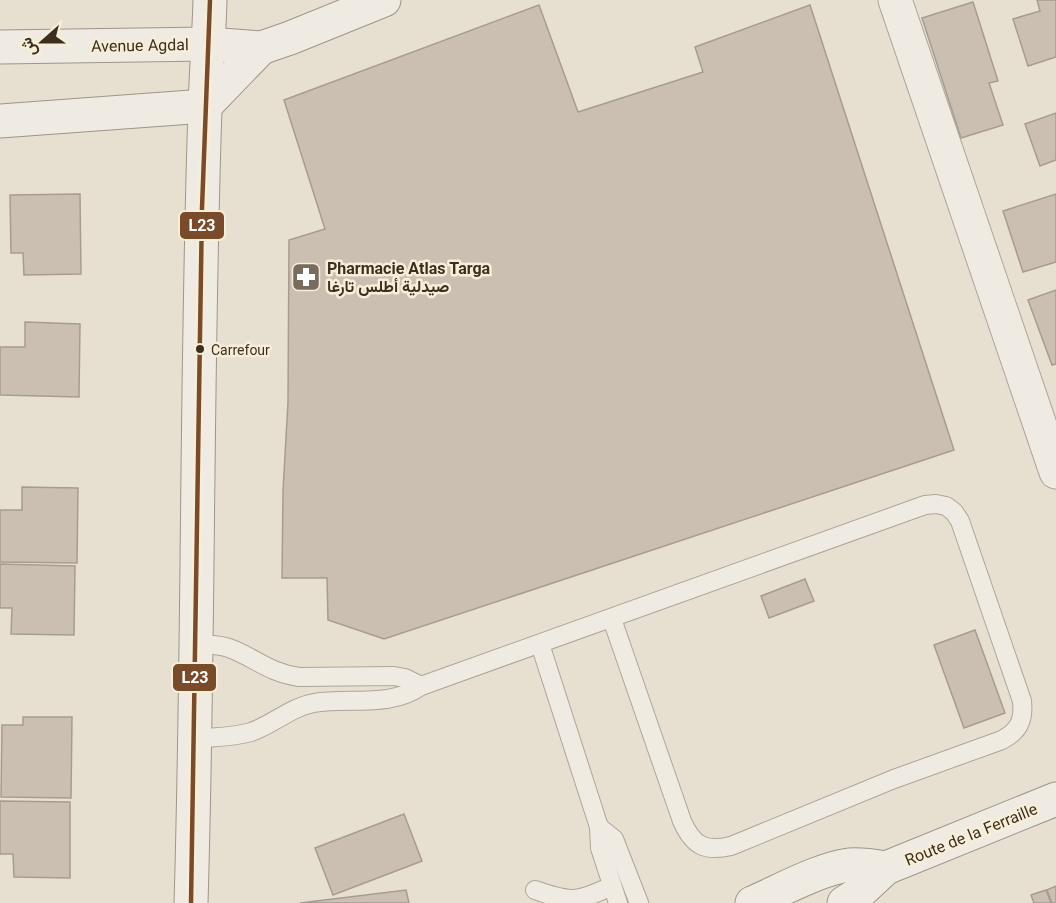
<svg xmlns="http://www.w3.org/2000/svg" width="1056" height="903" font-family="Georgia,Vazirmatn,serif">
<style>
.building{fill:#cbbfb2;stroke:#a89c90;stroke-width:1.5}
.lines{fill:none;stroke-linecap:round;stroke-linejoin:round}
.lane-casing{stroke:#ada599;stroke-width:20}
.street-casing{stroke:#ada599;stroke-width:35}
.secondary-casing{stroke:#9c958a;stroke-width:35}
.lane{stroke:#efebe3;stroke-width:18}
.street{stroke:#efebe3;stroke-width:33}
.secondary{stroke:#efebe3;stroke-width:33}
.bus-1-casing{stroke:#f7eed8;stroke-width:9}
.bus-1{stroke:#7a4b2a;stroke-width:4.5}
.bus-dot{fill:#3d2e20;stroke:#f7eed8;stroke-width:2}
.labels{text-anchor:middle;stroke-width:5;stroke-linejoin:round;paint-order:stroke}
.bus-label{font-size:14px;fill:#3d2e20;stroke:#f7eed8;text-anchor:start}
.street-label{font-size:16px;fill:#3d2e20;stroke:#f7eed8}
.poi-label{font-size:16px;font-weight:bold;fill:#3d2e20;stroke:#f7eed8;text-anchor:start}
.line-badge{stroke:#f7eed8;stroke-width:2}
.badge-label{font-size:16px;text-anchor:middle;font-weight:bold;fill:#fff}
</style>
<rect width="100%" height="100%" fill="#e7e0d1"/>
<g class="building">
<polygon points="1037,0 1056,0 1056,57 1028,66 1013,19 1040,11"/>
<polygon points="973,2 998,81 989,83 1003,125 961,138 922,18"/>
<polygon points="539,5 578,112 703,72 695,47 810,5 954,450 384,639 328,620 327,578 282,578 283,491 288,402 289,240 325,229 284,100"/>
<polygon points="1056,113 1056,160 1040,166 1025,124"/>
<polygon points="80,194 81,274 24,275 23,253 11,253 10,195"/>
<polygon points="1056,194 1056,262 1023,272 1003,211"/>
<polygon points="1056,290 1056,364 1052,365 1028,300"/>
<polygon points="25,322 80,324 79,397 0,395 0,347 25,347"/>
<polygon points="22,487 78,488 77,563 0,562 0,510 22,510"/>
<polygon points="0,564 75,566 74,635 11,634 12,608 0,608"/>
<polygon points="805,579 814,601 769,618 761,596"/>
<polygon points="975,630 1005,713 964,728 934,645"/>
<polygon points="23,717 72,717 71,798 1,797 2,725 23,725"/>
<polygon points="0,801 70,802 70,878 14,877 13,854 0,854"/>
<polygon points="404,814 422,861 333,895 315,848"/>
<polygon points="1056,886 1056,903 1052,903 1047,890"/>
<polygon points="406,890 409,903 300,903"/>
<polygon points="1046,890 1051,903 1034,903 1031,895"/>
</g>
<g class="lines">
<g class="lane-casing">
<g id="lane">
<path d="M196,643C206,645 218,644 229,648C256,658 267,672 299,677L394,676L405,678L421,686"/>
<polyline points="540,644 599,827 600,848 618,903"/>
<path d="M196,739C214,737 234,737 251,732C272,725 291,707 314,703C348,697 391,708 421,686L925,505L936,504L946,506L954,512L960,521L1022,701C1024,720 1019,731 1002,740L894,779L731,846C705,852 693,846 682,821L612,619"/>
<polyline points="599,827 614,839 639,903"/>
<path d="M535,890C572,903 576,902 612,886"/>
</g>
</g>
<g class="street-casing">
<polyline id="street" points="895,0 1056,472"/>
</g>
<g class="secondary-casing">
<g id="secondary">
<polyline points="0,47 208,44 261,48 290,38 384,0"/>
<polyline points="0,121 205,106 261,48"/>
<path d="M191,903C199,638 196,373 205,109C206,72 209,36 210,0"/>
<path d="M752,903C780,891 819,869 849,865C862,864 874,866 886,868"/>
<polyline points="844,903 858,894 886,868 1056,799"/>
</g>
</g>
<use href="#lane" class="lane"/>
<use href="#street" class="street"/>
<use href="#secondary" class="secondary"/>
<g class="bus-1-casing">
<polyline id="bus-1" points="191,903 202,208 210,0"/>
</g>
<use href="#bus-1" class="bus-1"/>
</g>
<defs>
<g id="pharmacy-square" transform="scale(1.5)"><rect x="-9" y="-9" width="18" height="18" rx="4" fill="#786c5e" stroke="#f7eed8"/><path d="M-2-6h4v4h4v4h-4v4h-4v-4h-4v-4h4Z" fill="#fff"/></g>
</defs>
<g fill-rule="evenodd">
<use href="#pharmacy-square" x="306" y="277"/>
</g>
<circle class="bus-dot" cx="200" cy="349" r="5"/>
<g class="labels">
<g class="bus-label">
<text x="211" y="355">Carrefour</text>
</g>
<g class="street-label">
<text transform="translate(140 45) rotate(-1)" y="6">Avenue Agdal</text>
<text transform="translate(971 834) rotate(-22)" y="6">Route de la Ferraille</text>
</g>
<g class="poi-label">
<text x="327" y="274">Pharmacie Atlas Targa<tspan x="327" dy="18">صيدلية أطلس تارغا</tspan></text>
</g>
</g>
<g class="line-badge">
<rect x="179" y="211" width="46" height="29" rx="6" fill="#7a4b2a"/>
<rect x="172" y="663" width="45" height="29" rx="6" fill="#7a4b2a"/>
</g>
<g class="badge-label">
<text x="202" y="231">L23</text>
<text x="195" y="683">L23</text>
</g>
<g transform="translate(42 42) rotate(249)" stroke="#f7eed8" stroke-width="4.5" paint-order="stroke">
<path d="M0-4.5L10 22L0 15L-10 22Z" fill="#3d2e20"/>
<text y="-9" font-size="16" font-weight="bold" text-anchor="middle" fill="#3d2e20">ش</text>
</g>
</svg>
